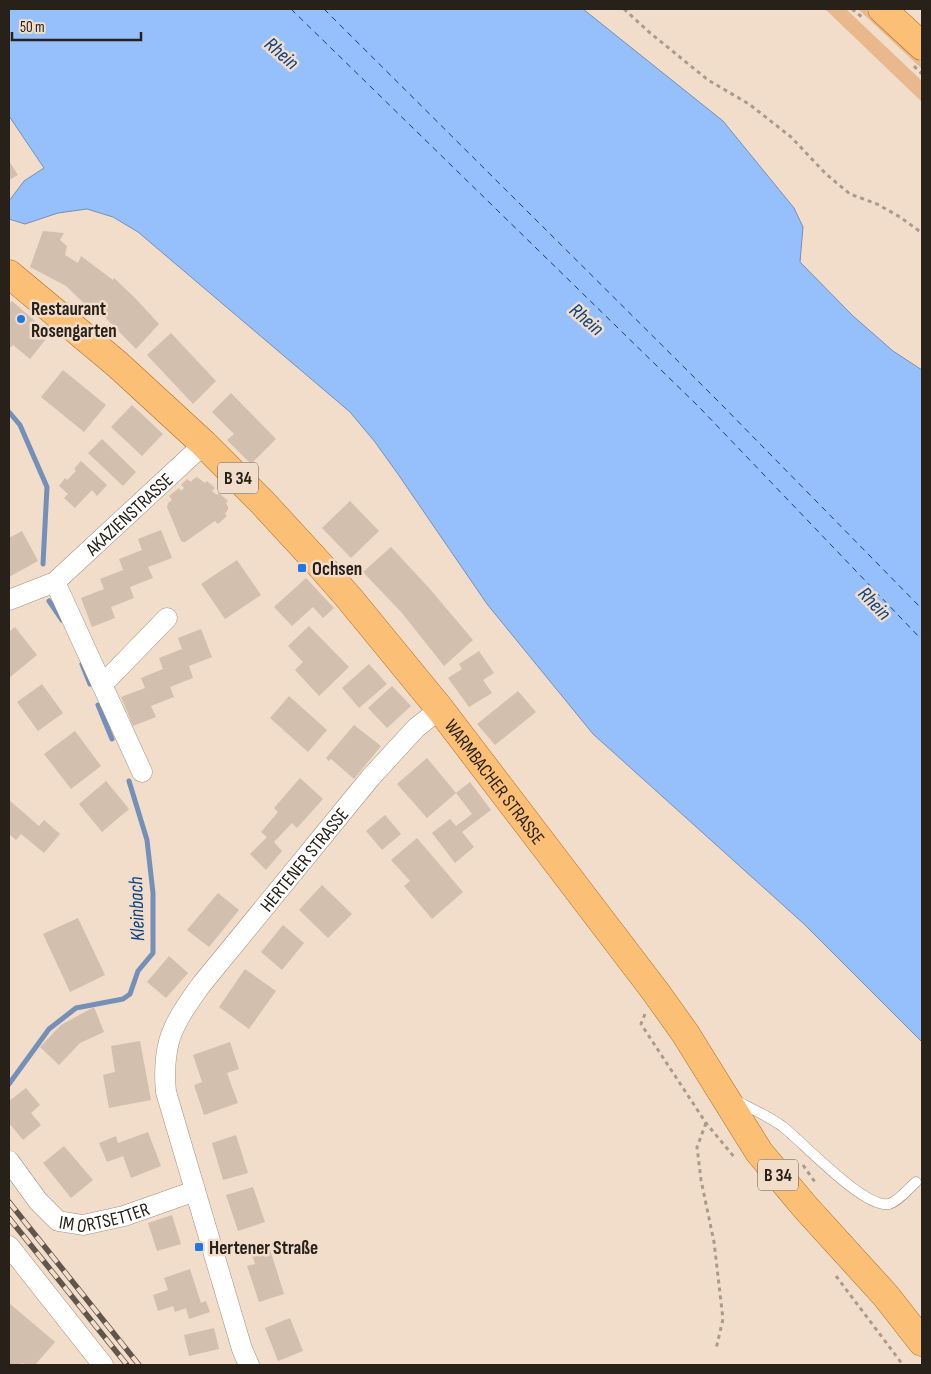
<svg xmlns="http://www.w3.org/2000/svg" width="931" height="1374" font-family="'Sofia Sans Condensed',sans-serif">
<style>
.green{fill:#e9b88d}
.water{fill:#95c0fb;stroke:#7490b8}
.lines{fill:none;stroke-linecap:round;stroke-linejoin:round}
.stream{stroke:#7490b8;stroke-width:5}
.ferry{stroke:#0a4386;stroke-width:1;stroke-dasharray:6 5;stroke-linecap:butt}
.building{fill:#d3bfad}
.lane-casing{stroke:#a49180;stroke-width:11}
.street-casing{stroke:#a49180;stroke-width:21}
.primary-casing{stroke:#b06c1b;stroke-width:29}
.path{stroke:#ab9b8d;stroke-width:3;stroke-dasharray:4 4;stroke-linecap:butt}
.lane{stroke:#fff;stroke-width:10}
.street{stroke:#fff;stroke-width:20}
.primary{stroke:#fcbf76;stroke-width:28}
.rail-casing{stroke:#61564c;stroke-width:5.5}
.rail{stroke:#f2ddcb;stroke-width:4;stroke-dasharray:11;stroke-linecap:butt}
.poi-dot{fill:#2178e2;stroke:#f2ddcb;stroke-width:2}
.labels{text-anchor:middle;stroke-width:5;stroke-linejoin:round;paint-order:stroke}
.shield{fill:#f2ddcb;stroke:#65594f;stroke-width:1}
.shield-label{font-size:18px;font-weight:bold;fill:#28211a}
.poi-label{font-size:19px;font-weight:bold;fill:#28211a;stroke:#f2ddcb;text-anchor:start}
.street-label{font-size:19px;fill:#28211a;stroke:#f2ddcb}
.water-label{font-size:20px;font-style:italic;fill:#0a4386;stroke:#f2ddcb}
</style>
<rect width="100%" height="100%" fill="#f2ddcb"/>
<g class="green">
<polygon points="825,9 846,9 922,81 922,102"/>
<polygon points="858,9 865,9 922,63 922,69"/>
</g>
<polygon class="water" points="9,9 583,9 723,121 794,208 803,227 800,262 853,316 893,351 922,370 922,1042 804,924 593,734 487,604 400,477 375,442 350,412 138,232 113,217 87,209 58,213 25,224 9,219 9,201 24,181 44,168 9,116"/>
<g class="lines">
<g class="stream">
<polyline points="9,412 20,425 47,487 43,564"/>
<polyline points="49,601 62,620"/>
<polyline points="82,664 90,684"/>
<polyline points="98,705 112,739"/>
<polyline points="9,1084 49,1029 76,1008 123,999 130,994 138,971 153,953 153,893 147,840 129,781"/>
</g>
<g class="ferry">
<polyline points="291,9 700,408 922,640"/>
<polyline points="324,9 716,399 922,609"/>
</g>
</g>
<g class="building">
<polygon points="9,161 18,175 9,180"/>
<polygon points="43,231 64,233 60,240 67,246 65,255 78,263 81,256 113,280 114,278 136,299 159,324 136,349 94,306 91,310 66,286 30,267"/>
<polygon points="12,301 50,334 30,359 13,345 9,349 9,304"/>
<polygon points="171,333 216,381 193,404 147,355"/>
<polygon points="63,370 106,405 84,432 41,397"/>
<polygon points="231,393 276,439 251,464 227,440 234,434 212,412"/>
<polygon points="132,405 163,434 142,456 111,427"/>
<polygon points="102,439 136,472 123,486 88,453"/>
<polygon points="81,461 107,485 97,496 92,490 75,508 64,498 68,494 59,486 65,478 67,480 76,471 74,469"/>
<polygon points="197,477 205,483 207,481 215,488 212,491 217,495 219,493 228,501 226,503 228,507 228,509 225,514 227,516 218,524 215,521 185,542 183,542 181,541 167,507 168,503 172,500 169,496 179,488 181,491 184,488 181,485 187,479 191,482 192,480"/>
<polygon points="350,501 379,531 351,558 322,528"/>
<polygon points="161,530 172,558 148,567 153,578 130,587 134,598 111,607 115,618 92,627 81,598 104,589 100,579 123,570 119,559 142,550 138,539"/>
<polygon points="22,531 38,561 9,577 9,538"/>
<polygon points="391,547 429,588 473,640 444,666 402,613 363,572"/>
<polygon points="237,560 261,595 225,619 201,584"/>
<polygon points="306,578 334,608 323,618 313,607 292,626 274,607"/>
<polygon points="309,626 349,667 319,696 295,670 303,662 288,646"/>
<polygon points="15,627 37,655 9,678 9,632"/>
<polygon points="201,629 212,657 189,666 193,678 170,687 174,697 151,706 156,717 133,726 121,697 145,688 141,678 163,669 159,658 182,649 178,638"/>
<polygon points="479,651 494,673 483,680 492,693 469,707 448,678 462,669 459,664"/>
<polygon points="369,664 387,684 359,708 342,688"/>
<polygon points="42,684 63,713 38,731 17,702"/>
<polygon points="392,686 411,706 387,728 368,708"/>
<polygon points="518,691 536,712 495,745 477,724"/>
<polygon points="289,696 327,730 308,752 270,718"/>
<polygon points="354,725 381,746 354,779 331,759 329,761 326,758"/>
<polygon points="75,731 101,766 71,789 44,754"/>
<polygon points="427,758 456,793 427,818 397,784"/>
<polygon points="300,778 323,799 297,828 292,823 274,842 282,851 266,870 250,854 267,837 261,832 278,812 274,808"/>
<polygon points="106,781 129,809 102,832 79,804"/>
<polygon points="470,782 491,810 462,832 474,847 455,863 432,833 450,819 456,826 472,814 456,793"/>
<polygon points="9,800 39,826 44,820 60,834 44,853 21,834 16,840 9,834"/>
<polygon points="385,815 401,834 382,850 366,831"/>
<polygon points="417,838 463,892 432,919 404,886 410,881 391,860"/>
<polygon points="322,885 352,914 328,938 299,910"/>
<polygon points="218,893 239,910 209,947 187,930"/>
<polygon points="78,918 105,975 70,992 43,934"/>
<polygon points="283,925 304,943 282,970 261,952"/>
<polygon points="169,956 188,973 166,998 147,982"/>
<polygon points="245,969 276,991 249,1029 219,1007"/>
<polygon points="94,1007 104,1032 80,1043 59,1065 40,1047 61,1025"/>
<polygon points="140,1041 151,1100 109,1108 103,1075 115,1072 111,1046"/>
<polygon points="230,1042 239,1069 227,1073 238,1103 204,1115 194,1085 202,1082 193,1055"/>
<polygon points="26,1088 40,1105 31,1113 41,1125 23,1140 9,1123 9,1101"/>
<polygon points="148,1132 161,1166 131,1178 123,1156 107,1162 99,1143 116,1136 118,1143"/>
<polygon points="236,1135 248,1173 223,1180 212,1143"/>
<polygon points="64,1146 93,1180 71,1198 43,1163"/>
<polygon points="253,1187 265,1222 238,1231 226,1195"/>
<polygon points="172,1215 181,1244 157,1251 148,1223"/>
<polygon points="268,1243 284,1294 259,1302 247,1266 255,1264 250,1249"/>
<polygon points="190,1269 201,1303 206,1301 210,1312 189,1319 186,1308 175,1312 173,1306 158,1311 153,1295 168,1290 164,1278"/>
<polygon points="9,1303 55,1342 35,1365 26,1365 22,1363 20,1365 9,1365"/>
<polygon points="290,1318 303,1351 278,1361 265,1328"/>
<polygon points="214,1328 219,1349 189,1356 184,1335"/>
</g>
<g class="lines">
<g class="lane-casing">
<path id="lane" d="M735,1100C750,1108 768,1116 782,1126C803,1142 864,1209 889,1204C899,1201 908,1189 916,1182"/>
</g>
<g class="street-casing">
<g id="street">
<polyline points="55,582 142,772"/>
<path id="s1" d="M9,600L55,582L204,444"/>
<polyline points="102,685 167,618"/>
<path id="s2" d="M9,1161L38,1201L58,1221L83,1225L124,1216L195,1191"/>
<polyline points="9,1246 103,1365"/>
<path id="s3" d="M249,1365L242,1349L166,1092C164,1072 165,1046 174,1028C181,1012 191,999 201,985L371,777L416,728L440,709"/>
</g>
</g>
<g class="primary-casing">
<g id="primary">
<polyline points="882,9 922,46"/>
<path id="s4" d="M9,274L117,364L204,444L263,503L320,565L349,598L440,709L655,991L685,1033L759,1152L806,1208L886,1296L922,1342"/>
</g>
</g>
<g class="path">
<polyline points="624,9 649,32 708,80 749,104 791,137 826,174 850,194 877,204 900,217 922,233"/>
<polyline points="852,9 862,17"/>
<polyline points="914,66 922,74"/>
<polyline points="645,1014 641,1024 706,1123 735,1158"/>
<polyline points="706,1123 697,1147 701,1180 714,1242 723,1319 716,1349"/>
<polyline points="803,1165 815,1182"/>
<polyline points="836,1276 903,1365"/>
</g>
<use href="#lane" class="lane"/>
<use href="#street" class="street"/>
<use href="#primary" class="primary"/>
<g class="rail-casing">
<g id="rail">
<polyline points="9,1202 139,1365"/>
<polyline points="9,1218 127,1365"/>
</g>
</g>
<use href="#rail" class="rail"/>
</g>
<g class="poi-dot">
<circle cx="21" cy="319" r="5"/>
<rect x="297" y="563" width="10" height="10" rx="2.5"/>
<rect x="194" y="1242" width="10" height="10" rx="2.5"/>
</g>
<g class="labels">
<g class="shield">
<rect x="218" y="462.5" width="40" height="31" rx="4"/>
<rect x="758" y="1159.5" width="40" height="31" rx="4"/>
</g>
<g class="shield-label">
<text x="238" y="484">B 34</text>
<text x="778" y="1181">B 34</text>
</g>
<g class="poi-label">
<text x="31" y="315">Restaurant<tspan x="31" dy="22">Rosengarten</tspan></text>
<text x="312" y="575">Ochsen</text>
<text x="209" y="1254">Hertener Straße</text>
</g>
<g class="street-label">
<text dy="7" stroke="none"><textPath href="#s1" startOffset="150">AKAZIENSTRASSE</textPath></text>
<text dy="7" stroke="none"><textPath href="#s4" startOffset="705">WARMBACHER STRASSE</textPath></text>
<text dy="7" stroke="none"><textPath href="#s3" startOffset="564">HERTENER STRASSE</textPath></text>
<text dy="7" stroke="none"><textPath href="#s2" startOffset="125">IM ORTSETTER</textPath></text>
</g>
<g class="water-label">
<text transform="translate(282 53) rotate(41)" y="7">Rhein</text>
<text transform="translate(587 319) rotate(41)" y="7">Rhein</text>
<text transform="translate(875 603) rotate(46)" y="7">Rhein</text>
<text transform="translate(136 909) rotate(-92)" y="7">Kleinbach</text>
</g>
</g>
<rect width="931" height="1374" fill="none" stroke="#28211a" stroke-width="20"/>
<path d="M12 32v8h129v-8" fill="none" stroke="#28211a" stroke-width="2.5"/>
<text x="20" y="32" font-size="15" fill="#28211a" stroke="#f2ddcb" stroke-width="4" paint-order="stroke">50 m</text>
</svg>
